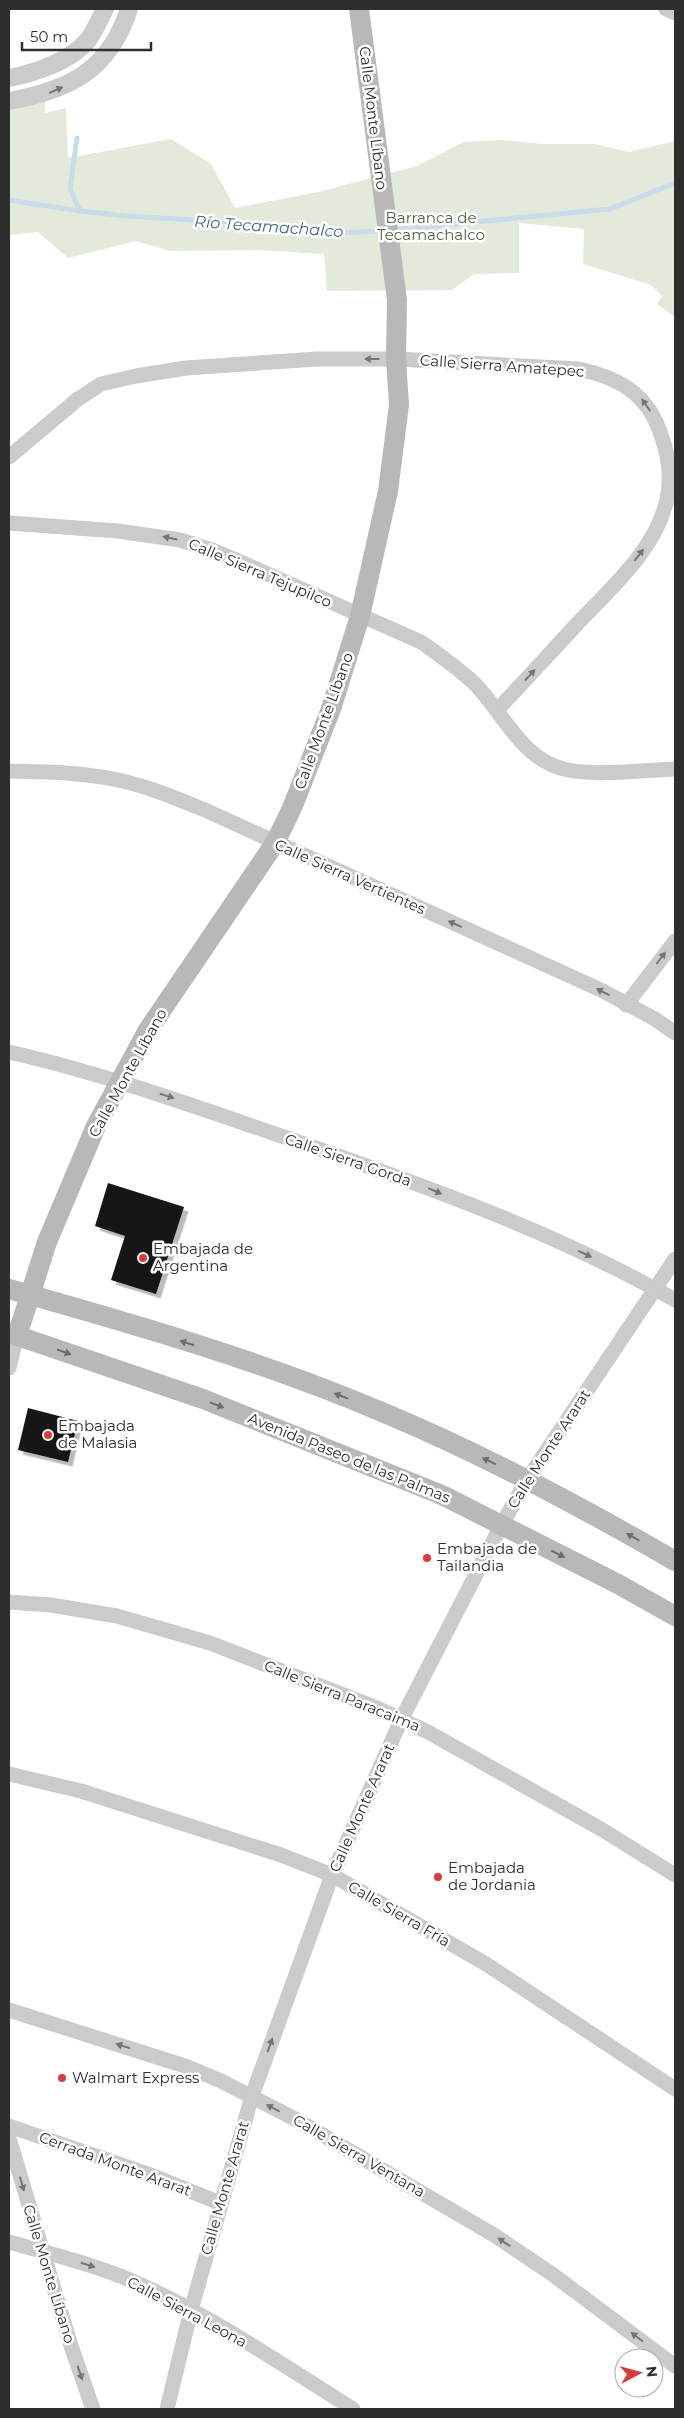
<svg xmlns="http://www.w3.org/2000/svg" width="684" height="2418" font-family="Montserrat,sans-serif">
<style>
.green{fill:#e3eadc}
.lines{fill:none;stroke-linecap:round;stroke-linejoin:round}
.stream{stroke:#cadbe9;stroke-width:5}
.building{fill:#151515;filter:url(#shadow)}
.minor{stroke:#cbcbcb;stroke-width:15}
.tertiary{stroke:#cbcbcb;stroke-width:18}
.secondary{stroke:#b8b8b8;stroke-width:20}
.oneway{fill:#757575}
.oneway2{fill:#6c6c6c}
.poi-dot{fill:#d83d3d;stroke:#fff;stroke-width:2}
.labels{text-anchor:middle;stroke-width:5;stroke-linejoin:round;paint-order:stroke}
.street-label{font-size:15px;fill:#2e2e2e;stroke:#fff}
.park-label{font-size:15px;fill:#4e663f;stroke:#fff}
.poi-label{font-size:15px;fill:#2e2e2e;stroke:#fff;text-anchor:start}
.water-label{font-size:16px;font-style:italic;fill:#42698a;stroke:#fff}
</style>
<defs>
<filter id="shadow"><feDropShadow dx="4.5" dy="4.5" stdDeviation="0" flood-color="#0004"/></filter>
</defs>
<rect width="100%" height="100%" fill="#fff"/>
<polygon class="green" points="45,101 45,113 66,108 68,158 171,139 211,164 235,208 318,192 417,166 464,142 502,140 543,144 595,144 629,152 675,141 675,317 657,304 662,296 651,285 583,264 584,229 519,223 519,273 474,274 452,290 327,291 324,254 259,250 170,251 136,241 68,258 38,232 9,235 9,108"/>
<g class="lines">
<g class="stream">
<polyline points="77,138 70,189 80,211"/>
<polyline points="9,200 80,211 126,216 227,222 265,229 337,233 384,231"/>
<polyline points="392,230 610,209 675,183"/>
</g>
</g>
<g class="building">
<polygon points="108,1183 184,1207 156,1294 111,1280 125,1236 95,1226"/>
<polygon points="28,1408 78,1421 68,1462 18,1450"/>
</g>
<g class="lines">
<g class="minor">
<polyline points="666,9 675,13"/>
<path d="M9,457L78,399L101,384L136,376L186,368L317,359H396L578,369C617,377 647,393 660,432C668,453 672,477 667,499C656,550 611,588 577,624C550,653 524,682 497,710"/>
<path d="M9,523L118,531L180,540L212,550L245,564L421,642C439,655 458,668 475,684C505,715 522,761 568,770C596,776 646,770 675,769"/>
<path d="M9,771C43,772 79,772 113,779C145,785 175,798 205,810L603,991L655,1019L675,1033"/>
<polyline points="626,1005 675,941"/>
<path d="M9,1052C106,1074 199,1108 293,1140C423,1185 555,1232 675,1300"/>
<polyline points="9,1368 17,1336"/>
<polyline points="9,1602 51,1605 117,1616 210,1643 377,1708 428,1732 601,1829 675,1875"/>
<polyline points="9,1774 81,1791 281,1855 332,1875 486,1964 675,2089"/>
<polyline points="9,2010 185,2066 221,2081 297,2120 494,2235 552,2274 675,2366"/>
<polyline points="9,2126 148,2174 220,2203"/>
<polyline points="9,2138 71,2346 93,2409"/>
<path d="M9,2242C55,2255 103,2267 146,2287C219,2321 286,2367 353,2409"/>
<polyline points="167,2409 191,2310 252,2096 332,1875 402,1718 501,1526 527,1480 675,1259"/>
</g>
<g class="tertiary">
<path d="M9,78C35,73 71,61 88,40C95,31 100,18 105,9"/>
<path d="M9,101C69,90 109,71 129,9"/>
</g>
<g class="secondary">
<path d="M9,1289C134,1324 262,1361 382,1412C483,1454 580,1506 675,1561"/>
<polyline points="9,1333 203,1399 442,1495 618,1584 675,1616"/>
<polyline points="17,1336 47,1242 96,1126 148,1030 275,843 292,808 331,709 360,616 388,491 399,405 396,359 397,300 359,9"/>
</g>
</g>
<defs><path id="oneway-solid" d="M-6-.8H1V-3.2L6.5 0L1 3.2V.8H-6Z" transform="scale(1.25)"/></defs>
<g class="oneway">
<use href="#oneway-solid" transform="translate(56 90) rotate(-24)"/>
<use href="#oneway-solid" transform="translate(372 359) rotate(180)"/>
<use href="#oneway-solid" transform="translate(646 405) rotate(-125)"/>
<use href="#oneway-solid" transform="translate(170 538) rotate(-168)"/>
<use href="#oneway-solid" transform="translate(639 555) rotate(-52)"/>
<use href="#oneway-solid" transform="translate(530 675) rotate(-47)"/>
<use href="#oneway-solid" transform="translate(455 924) rotate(-156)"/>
<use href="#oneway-solid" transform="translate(661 958) rotate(-53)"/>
<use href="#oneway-solid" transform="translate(603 992) rotate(-153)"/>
<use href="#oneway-solid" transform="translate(167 1096) rotate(18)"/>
<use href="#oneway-solid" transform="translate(435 1191) rotate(23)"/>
<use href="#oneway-solid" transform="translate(585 1254) rotate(25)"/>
<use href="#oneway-solid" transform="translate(270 2045) rotate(-70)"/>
<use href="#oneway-solid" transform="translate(123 2046) rotate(-163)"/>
<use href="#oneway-solid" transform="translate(273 2108) rotate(-152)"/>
<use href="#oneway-solid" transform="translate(22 2184) rotate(74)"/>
<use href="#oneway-solid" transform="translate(504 2242) rotate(-146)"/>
<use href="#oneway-solid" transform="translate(88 2265) rotate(18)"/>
<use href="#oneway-solid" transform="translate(637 2337) rotate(-143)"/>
<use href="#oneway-solid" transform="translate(80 2373) rotate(71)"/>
</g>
<g class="oneway2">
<use href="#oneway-solid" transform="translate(187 1343) rotate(-163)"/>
<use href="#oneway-solid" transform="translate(64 1352) rotate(19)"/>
<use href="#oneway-solid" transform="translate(341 1396) rotate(-159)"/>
<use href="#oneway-solid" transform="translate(217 1405) rotate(21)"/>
<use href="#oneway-solid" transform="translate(489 1461) rotate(-154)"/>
<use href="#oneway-solid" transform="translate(633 1537) rotate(-150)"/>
<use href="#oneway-solid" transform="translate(558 1554) rotate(26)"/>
</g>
<g class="poi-dot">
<circle cx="143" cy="1258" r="5"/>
<circle cx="48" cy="1435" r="5"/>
<circle cx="427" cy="1558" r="5"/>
<circle cx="438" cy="1877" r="5"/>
<circle cx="62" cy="2078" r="5"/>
</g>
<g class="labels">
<g class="street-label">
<text transform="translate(373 118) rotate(83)" y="5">Calle Monte Líbano</text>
<text transform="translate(502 366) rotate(4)" y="5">Calle Sierra Amatepec</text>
<text transform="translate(260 573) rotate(23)" y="5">Calle Sierra Tejupilco</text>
<text transform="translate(324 721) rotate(-70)" y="5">Calle Monte Líbano</text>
<text transform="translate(350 877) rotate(24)" y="5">Calle Sierra Vertientes</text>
<text transform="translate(128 1073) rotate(-61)" y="5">Calle Monte Líbano</text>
<text transform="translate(348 1160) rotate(19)" y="5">Calle Sierra Gorda</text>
<text transform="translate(549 1449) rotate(-57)" y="5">Calle Monte Ararat</text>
<text transform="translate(349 1458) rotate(22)" y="5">Avenida Paseo de las Palmas</text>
<text transform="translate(342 1696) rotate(22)" y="5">Calle Sierra Paracaima</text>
<text transform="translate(362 1808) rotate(-66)" y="5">Calle Monte Ararat</text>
<text transform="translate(399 1914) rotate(30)" y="5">Calle Sierra Fría</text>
<text transform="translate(359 2156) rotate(30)" y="5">Calle Sierra Ventana</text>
<text transform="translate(115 2164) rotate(20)" y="5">Cerrada Monte Ararat</text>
<text transform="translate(225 2188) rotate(-74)" y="5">Calle Monte Ararat</text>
<text transform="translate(49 2274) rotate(73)" y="5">Calle Monte Líbano</text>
<text transform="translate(187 2312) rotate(28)" y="5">Calle Sierra Leona</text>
</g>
<g class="park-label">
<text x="431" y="223">Barranca de<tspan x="431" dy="17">Tecamachalco</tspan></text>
</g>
<g class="poi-label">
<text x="153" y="1254">Embajada de<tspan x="153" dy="17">Argentina</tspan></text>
<text x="58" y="1431">Embajada<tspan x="58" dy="17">de Malasia</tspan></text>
<text x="437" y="1554">Embajada de<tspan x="437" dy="17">Tailandia</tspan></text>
<text x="448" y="1873">Embajada<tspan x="448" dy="17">de Jordania</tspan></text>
<text x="72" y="2083">Walmart Express</text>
</g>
<g class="water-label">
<text transform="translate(269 226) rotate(4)" y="6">Río Tecamachalco</text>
</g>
</g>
<rect width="684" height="2418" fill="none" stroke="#2e2e2e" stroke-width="20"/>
<g transform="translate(639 2373) rotate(84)"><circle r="24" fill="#ffffff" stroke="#ababab"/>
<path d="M0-4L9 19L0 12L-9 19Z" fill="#d83d3d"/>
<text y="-8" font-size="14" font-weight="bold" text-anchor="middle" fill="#2e2e2e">N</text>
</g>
<path d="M22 42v8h129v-8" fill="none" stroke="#2e2e2e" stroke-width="2.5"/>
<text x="30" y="42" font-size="15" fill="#2e2e2e" stroke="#ffffff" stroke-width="4" paint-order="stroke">50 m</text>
</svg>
